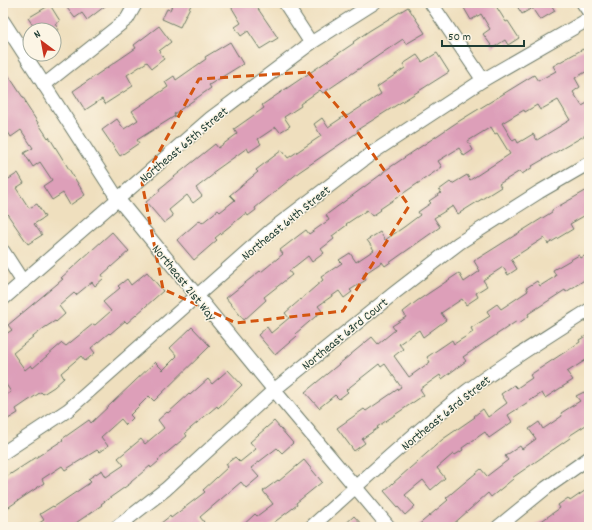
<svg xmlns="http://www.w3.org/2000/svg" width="592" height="530" font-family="Dekko,sans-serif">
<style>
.building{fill:#dd9fb9;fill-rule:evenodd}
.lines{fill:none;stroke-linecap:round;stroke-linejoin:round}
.minor-casing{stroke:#687664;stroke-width:15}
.minor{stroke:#fff;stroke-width:13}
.marked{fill:none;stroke:#d45610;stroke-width:3;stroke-dasharray:8 5;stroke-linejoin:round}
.labels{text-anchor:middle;stroke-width:3;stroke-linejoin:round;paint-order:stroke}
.street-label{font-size:13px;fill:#1f3d34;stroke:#fcf5e5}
</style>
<rect width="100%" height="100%" fill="#fcf5e5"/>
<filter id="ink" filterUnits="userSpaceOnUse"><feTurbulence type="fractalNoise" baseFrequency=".025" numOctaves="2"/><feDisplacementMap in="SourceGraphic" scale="8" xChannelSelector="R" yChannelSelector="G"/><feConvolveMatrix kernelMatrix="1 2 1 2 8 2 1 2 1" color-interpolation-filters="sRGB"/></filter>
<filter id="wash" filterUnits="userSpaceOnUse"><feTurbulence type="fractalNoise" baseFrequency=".012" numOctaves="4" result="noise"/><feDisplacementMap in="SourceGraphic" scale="16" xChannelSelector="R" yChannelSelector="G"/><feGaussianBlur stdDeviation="0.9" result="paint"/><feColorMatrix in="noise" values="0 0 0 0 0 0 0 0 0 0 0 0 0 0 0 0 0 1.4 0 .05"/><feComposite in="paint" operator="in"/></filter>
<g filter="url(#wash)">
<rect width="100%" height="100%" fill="#efdfbe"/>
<g id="blocks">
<g class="building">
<polygon points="74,3 109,3 87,20 82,13 75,18 67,8"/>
<polygon points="173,3 192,3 180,27 162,19 167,9 170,10"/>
<polygon points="229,3 254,3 278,38 260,49 248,31 241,36 235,27 241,23"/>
<polygon points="461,3 494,3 506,22 508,21 519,38 508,45 505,40 493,48 483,34 490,29 481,14 471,20"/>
<polygon points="515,3 550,3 555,11 540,20 532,8 522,14"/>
<polygon points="50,5 60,21 55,24 59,30 40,30 37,25 34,27 28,18"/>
<polygon points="408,7 425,33 406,44 403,39 323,93 320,90 300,104 301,106 284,117 290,126 280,132 276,127 258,139 261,144 249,152 247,148 212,173 214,174 196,188 202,196 193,203 187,195 169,210 173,216 164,223 146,202 160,191 159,189 215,144 218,148 237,134 234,129 264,108 262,105 354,43 353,42 369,31"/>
<polygon points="159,26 171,42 159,51 164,59 152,68 147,62 127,75 133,86 105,104 102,99 85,110 73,91 136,48 134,45"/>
<polygon points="230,42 243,64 209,85 211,88 174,114 175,116 137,140 139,143 120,156 102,130 117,119 124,129 138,120 132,111 168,87 165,82 174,76 176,80 206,59 205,57"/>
<path d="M583,49L589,59V70L575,78L580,87L573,92L582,106L589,102V133L532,166L533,167L522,174L520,171L499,184L501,187L458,214L453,206L434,218L440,227L385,266L382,262L363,275L366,280L350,290L352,292L344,298L339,291L318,306L322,311L295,334L297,336L275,355L258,335L267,327L271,333L289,318L285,313L323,280L321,277L342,263L339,260L350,253L356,262L374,250L367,240L380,232L385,240L404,227L420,215L418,212L431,203L429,201L441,193L439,190L450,182L452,184L467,175L470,180L510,154L497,133L495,134L491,127L468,141L473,150L464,156L459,148L438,161L442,167L380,209L381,210L372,216L367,210L346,224L347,225L332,236L334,239L321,249L324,253L312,262L308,256L289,271L292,275L264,297L266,300L244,320L226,298L260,271L261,272L283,254L280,250L298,236L306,230L309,234L329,220L326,215L383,173V172L456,123L534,75L538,81L556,71L553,66ZM558,100L570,120L537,140L533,134L518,143L516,139L513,141L502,123L524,110L525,112L537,105L540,110Z"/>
<polygon points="437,53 449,72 357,130 358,132 299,172 255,208 256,210 248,216 246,213 215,238 217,240 194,260 177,240 200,220 202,223 218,210 220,212 235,200 230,195 258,172 256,170 282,150 288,158 321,136 314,124 322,118 328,127 346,115 347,116 381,94 377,87 405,68 403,64 417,55 422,62"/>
<polygon points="3,67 26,102 25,103 48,138 49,137 54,145 85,195 70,205 63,193 52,200 43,186 52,180 40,162 33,167 24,153 33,148 21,130 11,137 3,124"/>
<polygon points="3,170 9,179 18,173 24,183 16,188 29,208 37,204 45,217 34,224 42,235 28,244 3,208"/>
<polygon points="589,189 589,213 570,224 573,229 548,244 544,238 511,259 517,269 508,275 503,267 483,280 487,286 476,293 478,297 466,305 462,299 441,313 446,320 423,337 419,330 399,344 403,349 394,356 409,377 430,362 427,357 452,340 454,344 473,332 471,328 490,316 487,311 497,304 501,309 528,291 526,288 537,281 540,286 556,276 553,270 579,255 581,258 589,253 589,277 566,292 565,290 528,314 529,316 519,323 517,321 463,357 466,361 442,379 440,375 420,389 424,395 377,427 378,428 362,439 365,443 354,451 337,428 364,409 366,411 401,387 385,364 381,367 379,364 346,390 348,392 339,399 335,395 319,408 305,392 372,337 378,344 395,330 392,326 406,317 403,312 417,301 459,273 464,282 480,271 474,261 552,212 552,210"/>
<polygon points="112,232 129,251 102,275 104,278 95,286 92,282 76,295 74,293 59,306 65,314 56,322 55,321 44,328 13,353 25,370 31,365 33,368 62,343 66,346 93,324 95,325 111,311 103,302 120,288 118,286 127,279 131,285 147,272 163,291 127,323 125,321 110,334 109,333 91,348 95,353 85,361 81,356 61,373 64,378 54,387 43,394 41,392 16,409 18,413 8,419 3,412 3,397 11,392 3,380 3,336 12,330 8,325 63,279 61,278"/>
<polygon points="192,327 210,346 154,401 149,396 130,415 133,418 126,425 121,419 101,437 108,446 99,452 97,450 65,470 62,466 42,479 44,483 3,511 3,479 63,440 62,439 89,420 91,423 155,362 163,370 177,356 170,348"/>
<polygon points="589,334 589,358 567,372 573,380 545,398 542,393 508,415 512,422 489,438 485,432 462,448 463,450 455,455 453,454 437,468 445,478 431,490 423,480 405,495 415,506 405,515 384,491 443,439 475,417 474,416 483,409 488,417 507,403 501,394 514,385 517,388 532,378 530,375 580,342 579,340"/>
<polygon points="228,370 242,385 218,408 217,406 185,433 187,436 158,460 159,461 151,468 150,466 131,482 131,483 101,504 102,505 70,527 33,527 44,520 40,514 53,506 54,507 91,482 88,479 102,470 106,477 124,465 118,458 141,439 145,444 164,428 158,420 167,412 168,413 189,394 190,395 208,379 212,384"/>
<polygon points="584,392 587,397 589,396 589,423 569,436 570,438 512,478 513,479 491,497 488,493 450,527 416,527 448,500 446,498 465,482 481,469 487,476 508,460 505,456 520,446 522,449 536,439 529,429 539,422 543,429 562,416 561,413 580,401 576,396"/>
<polygon points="274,421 293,443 282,453 277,448 251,468 259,477 246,488 241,482 200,517 204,522 198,527 156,527 170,516 171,518 205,492 203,490 228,467 226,464 235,457 240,462 256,449 250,442"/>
<polygon points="304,460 322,482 296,503 297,505 268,527 241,527 255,514 257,516 273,504 263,491 278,480 279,481"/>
<polygon points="589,488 589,527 533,527 560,508 558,505 568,498 570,501"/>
<polygon points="354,516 364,527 342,527"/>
</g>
</g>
</g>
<g filter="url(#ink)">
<use href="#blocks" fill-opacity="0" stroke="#687664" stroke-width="1"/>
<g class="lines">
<g class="minor-casing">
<g id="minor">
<polyline points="285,3 311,43"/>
<polyline points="431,3 483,80"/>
<polyline points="583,3 589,12"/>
<polyline points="3,21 118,199 274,390 389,527"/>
<polyline points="44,85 127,19 136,3"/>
<polyline points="3,251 23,282"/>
<polyline points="3,299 211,118 311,43 374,3"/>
<polyline points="3,453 68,410 270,231 375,151 483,80 589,19"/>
<polyline points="117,527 166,489 274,390 393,294 459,243 539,192 589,163"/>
<path d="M311,527C363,481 413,433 467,391C506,362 548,336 589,310"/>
<polyline points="498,527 546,488 589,458"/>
</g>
</g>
<use href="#minor" class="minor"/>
</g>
</g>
<path class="marked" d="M308,72L350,121L409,206L343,311L236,323L163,289L142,183L199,79Z"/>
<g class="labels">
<g class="street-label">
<text transform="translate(183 144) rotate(-40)" y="5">Northeast 65th Street</text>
<text transform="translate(285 222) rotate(-39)" y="5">Northeast 64th Street</text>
<text transform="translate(185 282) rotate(51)" y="5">Northeast 21st Way</text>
<text transform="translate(344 333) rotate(-39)" y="5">Northeast 63rd Court</text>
<text transform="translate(445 412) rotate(-39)" y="5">Northeast 63rd Street</text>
</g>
</g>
<rect width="592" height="530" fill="none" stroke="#fcf5e5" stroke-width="16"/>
<g transform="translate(42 42) rotate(328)"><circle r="19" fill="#fcf5e5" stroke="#a4ab9e"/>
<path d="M0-3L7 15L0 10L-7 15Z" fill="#c8321e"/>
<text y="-6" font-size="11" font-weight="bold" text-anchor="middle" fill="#1f3d34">N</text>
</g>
<path d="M442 40v6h82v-6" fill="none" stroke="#1f3d34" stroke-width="2"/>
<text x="448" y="40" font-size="12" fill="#1f3d34" stroke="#fcf5e5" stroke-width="3" paint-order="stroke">50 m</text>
</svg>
